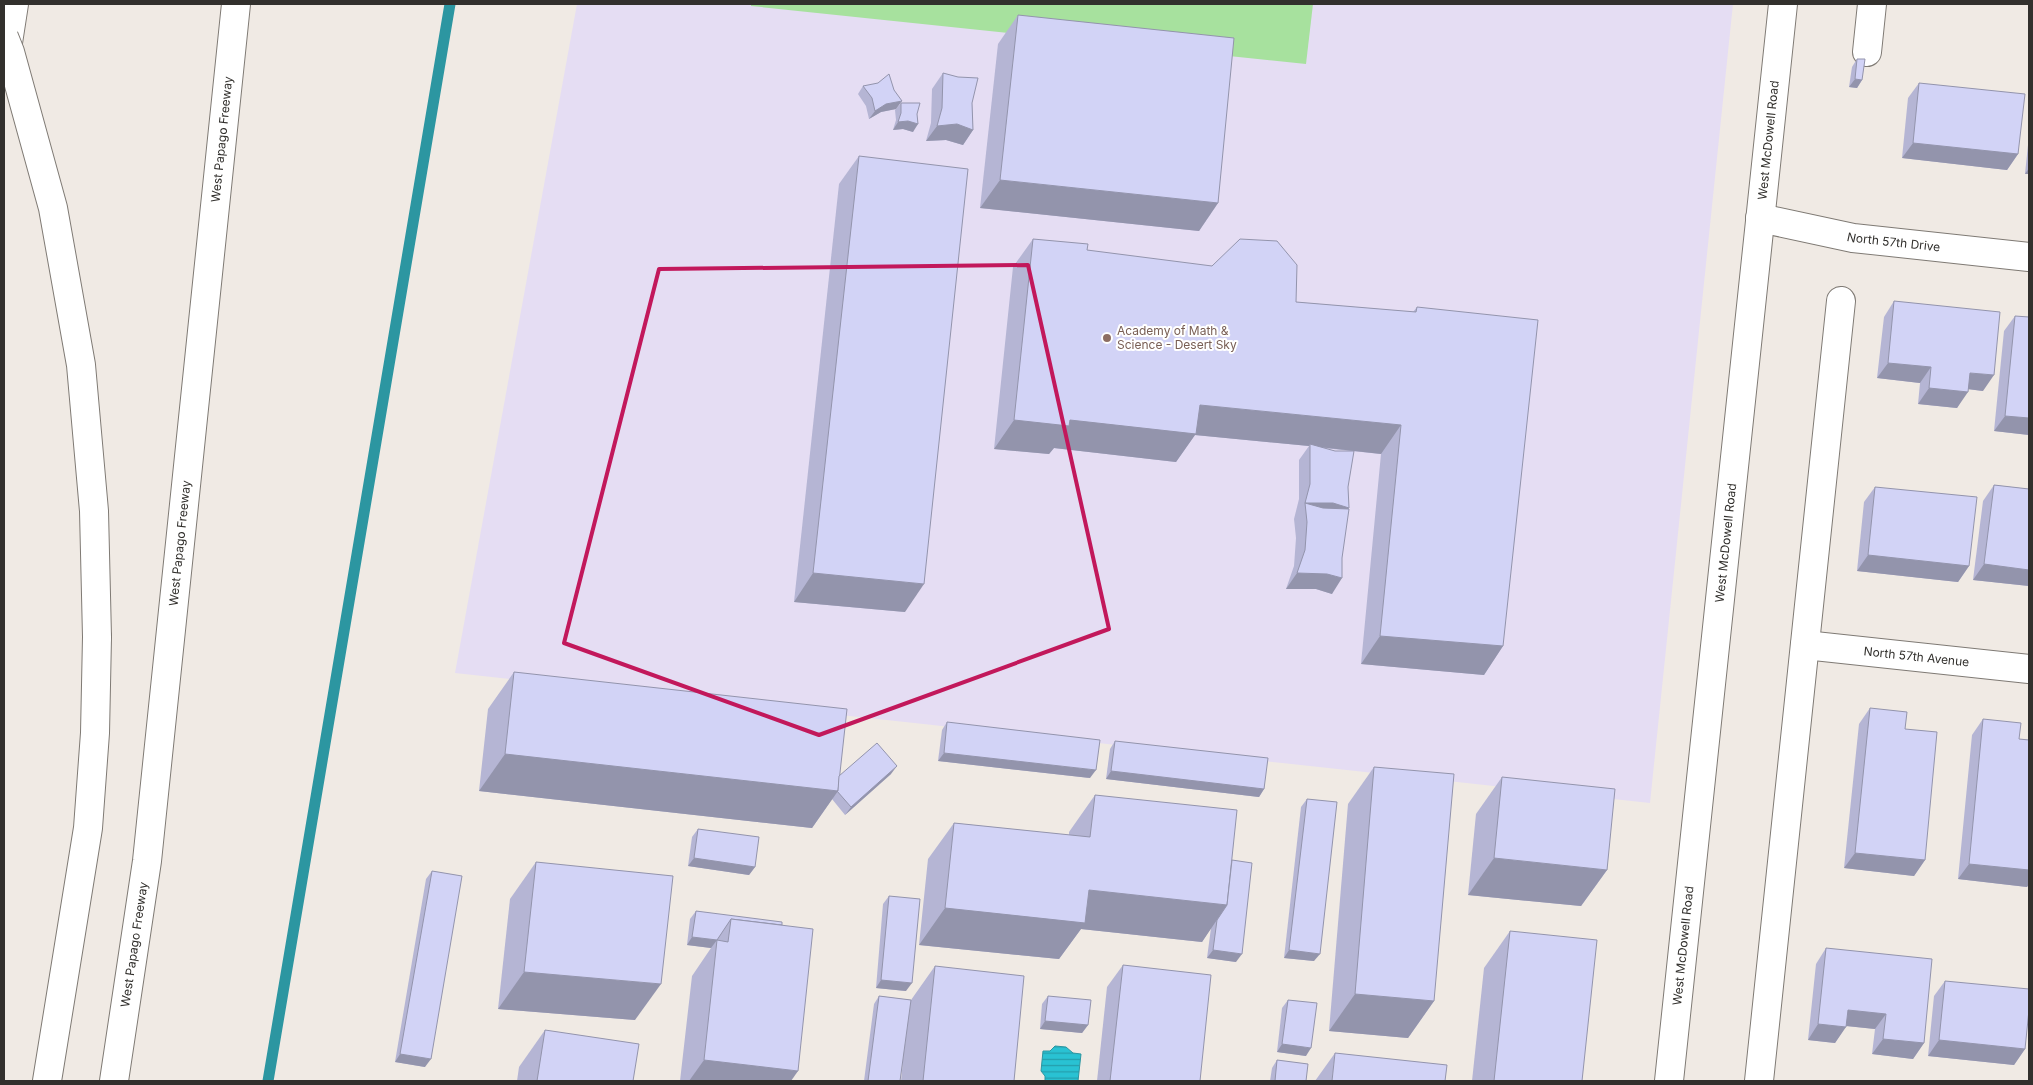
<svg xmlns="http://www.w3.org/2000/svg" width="2033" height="1085" font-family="Inter,sans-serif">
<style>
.education{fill:#e5ddf3}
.green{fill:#a7e19e}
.water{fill:url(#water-rules);stroke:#2c96a1}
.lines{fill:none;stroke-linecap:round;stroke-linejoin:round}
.stream{stroke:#2c96a1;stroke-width:11}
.minor-casing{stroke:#7f7a74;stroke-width:30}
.major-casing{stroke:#7f7a74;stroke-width:30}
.highway-casing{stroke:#7f7a74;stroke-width:30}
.minor{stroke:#fff;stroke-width:28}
.major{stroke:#fff;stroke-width:28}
.highway{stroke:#fff;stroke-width:28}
.highway-bridge-casing{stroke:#7f7a74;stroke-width:30;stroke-linecap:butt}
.highway-bridge{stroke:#fff;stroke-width:28}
.wall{fill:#b5b5d4}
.shaded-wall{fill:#9394ac}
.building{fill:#d2d3f6;stroke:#9394ac}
.marked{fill:none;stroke:#c2185b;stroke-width:4;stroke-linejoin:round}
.education-dot{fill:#8d6e63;stroke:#fff;stroke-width:2}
.labels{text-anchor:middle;stroke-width:4;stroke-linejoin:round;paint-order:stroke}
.street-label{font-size:12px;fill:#32302d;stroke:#fff}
.education-label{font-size:12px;fill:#785e54;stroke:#fff;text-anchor:start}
</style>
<defs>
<pattern id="water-rules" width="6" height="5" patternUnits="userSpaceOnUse" patternTransform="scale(1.25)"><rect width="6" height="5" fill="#29c2d3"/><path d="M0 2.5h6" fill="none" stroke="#249eac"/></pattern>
</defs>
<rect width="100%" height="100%" fill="#f0eae4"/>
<polygon class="education" points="577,4 1733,4 1650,803 455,673"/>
<polygon class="green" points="751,4 1313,4 1306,64 751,6"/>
<polygon class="water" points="1055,1046 1066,1047 1073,1053 1081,1054 1078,1081 1045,1081 1045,1076 1041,1071 1043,1051 1050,1051"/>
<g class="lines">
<polyline class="stream" points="268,1081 450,4"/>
<g class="minor-casing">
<g id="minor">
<polyline points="1867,52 1872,4"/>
<path id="s1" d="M1760,218L1853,238L2029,257"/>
<path id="s2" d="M1805,645L2029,669"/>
<polyline points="1759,1081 1841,301"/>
</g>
</g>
<g class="major-casing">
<g id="major">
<path id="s3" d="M114,1081L147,861L236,4"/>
<path id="s4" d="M1669,1081L1783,4"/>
</g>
</g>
<g class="highway-casing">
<g id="highway">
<polyline points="5,62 14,4"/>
<polyline points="47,1081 88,828 95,733 97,637"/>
</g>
</g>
<use href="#minor" class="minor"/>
<use href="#major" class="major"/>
<use href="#highway" class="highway"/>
<g class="highway-bridge-casing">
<polyline id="highway-bridge" points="4,37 10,52 53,208 81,365 94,511 97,637"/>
</g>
<use href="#highway-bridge" class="highway-bridge"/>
</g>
<g class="wall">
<polygon points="1018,15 1218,203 1199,231 980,208 998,44"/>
<polygon points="1857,59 1862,80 1857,88 1849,87 1852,67"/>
<polygon points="943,73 972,103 973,130 963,145 946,140 926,141 931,123 932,89"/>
<polygon points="1919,83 2018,154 2007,170 1902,158 1908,98"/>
<polygon points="863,86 894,90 896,109 881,112 869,119 866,106 858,94"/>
<polygon points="901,103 917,114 913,132 903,129 893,130 896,120 895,110"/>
<polygon points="2029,135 2029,174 2025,174"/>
<polygon points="859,156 905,612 794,602 839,184"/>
<polygon points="1033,239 1087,250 1296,302 1413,312 1417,307 1503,646 1484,675 1361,664 1381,454 1323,448 1348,487 1348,509 1332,594 1316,589 1286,589 1294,566 1296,538 1294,519 1299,499 1299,460 1309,446 1195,435 1176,462 1054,448 1049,454 994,449 1013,267"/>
<polygon points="1894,301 1983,391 1968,389 1957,408 1918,404 1920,383 1877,378 1884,317"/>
<polygon points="2015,316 2029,435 1994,431 2004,331"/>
<polygon points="1994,485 2029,489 2029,586 1973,580 1983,501"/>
<polygon points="1875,487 1969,566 1958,582 1857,571 1864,502"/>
<polygon points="514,672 839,776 891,774 845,815 832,799 812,828 479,791 488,709"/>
<polygon points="1870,708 1905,729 1925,860 1914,876 1844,868 1859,724"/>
<polygon points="1983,719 2019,739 2029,740 2029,884 2027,887 1958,879 1972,735"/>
<polygon points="947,722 1090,778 938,761 942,730"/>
<polygon points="1115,741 1264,789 1259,797 1106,779 1110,749"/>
<polygon points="1374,767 1434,1001 1408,1038 1329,1031 1348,804"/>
<polygon points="1502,777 1607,870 1581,906 1468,895 1476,814"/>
<polygon points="1095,795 1232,860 1236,962 1207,958 1211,928 1202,942 1081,929 1059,959 919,945 928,859 954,823 1069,835 1069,832"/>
<polygon points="1307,799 1314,961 1284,958 1301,807"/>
<polygon points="698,829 755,867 749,875 688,866 692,837"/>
<polygon points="536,862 635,1020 498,1009 510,899"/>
<polygon points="432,871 425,1067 395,1062 426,879"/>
<polygon points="889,896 906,991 876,988 883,904"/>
<polygon points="696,911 782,925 791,1081 680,1081 692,976 711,948 687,945 690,919"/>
<polygon points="1510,931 1582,1081 1472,1081 1484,968"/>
<polygon points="1826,948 1924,1043 1913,1059 1872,1054 1875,1029 1846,1026 1835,1043 1808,1040 1816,964"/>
<polygon points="1123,965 1200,1081 1097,1081 1107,987"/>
<polygon points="935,966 1014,1081 901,1081 903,1060 900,1081 864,1081 874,1004 879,996 911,1000"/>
<polygon points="1945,981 2025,1049 2014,1065 1928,1056 1934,996"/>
<polygon points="1048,996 1088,1025 1082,1033 1040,1029 1042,1004"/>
<polygon points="1288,1000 1306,1056 1277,1052 1282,1008"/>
<polygon points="545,1030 633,1081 517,1081 519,1067"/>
<polygon points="1335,1053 1332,1081 1315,1081"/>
<polygon points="1277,1060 1306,1081 1270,1081 1272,1068"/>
</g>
<g class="shaded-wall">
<polygon points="1855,79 1862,80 1857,88 1849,87"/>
<polygon points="902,101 896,109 881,112 869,119 875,111 886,104"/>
<polygon points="908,121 918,124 913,132 903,129 893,130 898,122"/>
<polygon points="957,124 973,130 963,145 946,140 926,141 937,126"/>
<polygon points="1913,143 2018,154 2007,170 1902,158"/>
<polygon points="2029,168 2029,174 2025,174"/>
<polygon points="1000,180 1218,203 1199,231 980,208"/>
<polygon points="1888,363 1931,367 1920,383 1877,378"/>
<polygon points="1970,373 1994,375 1983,391 1959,388"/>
<polygon points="1929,388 1968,392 1957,408 1918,404"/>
<polygon points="1200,405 1401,425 1381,454 1310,446 1310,444 1309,446 1195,435 1176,462 1054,448 1049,454 994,449 1014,420 1070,420"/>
<polygon points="2005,416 2029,418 2029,435 1994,431"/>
<polygon points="1305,503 1333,503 1349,508 1338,523"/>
<polygon points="1868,555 1969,566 1958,582 1857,571"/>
<polygon points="1984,564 2029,570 2029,586 1973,580"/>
<polygon points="813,573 924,584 905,612 794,602"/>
<polygon points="1297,573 1327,574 1342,578 1332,594 1316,589 1286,589"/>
<polygon points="1380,636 1503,646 1484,675 1361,664"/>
<polygon points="944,753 1096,770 1090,778 938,761"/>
<polygon points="505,754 838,791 812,828 479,791"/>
<polygon points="897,766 891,774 845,815 851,807"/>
<polygon points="1111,771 1264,789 1259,797 1106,779"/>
<polygon points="1855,853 1925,860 1914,876 1844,868"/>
<polygon points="694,858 755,867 749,875 688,866"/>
<polygon points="1494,858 1607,870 1581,906 1468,895"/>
<polygon points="1969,864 2029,870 2029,884 2027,887 1958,879"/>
<polygon points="1089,890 1227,905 1202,942 1081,929 1059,959 919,945 945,908"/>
<polygon points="692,937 717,940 711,948 687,945"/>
<polygon points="1213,950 1242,954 1236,962 1207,958"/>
<polygon points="1289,950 1320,954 1314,961 1284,958"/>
<polygon points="524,972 661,984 635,1020 498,1009"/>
<polygon points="881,980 912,983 906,991 876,988"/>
<polygon points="1355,994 1434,1001 1408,1038 1329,1031"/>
<polygon points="1848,1010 1886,1014 1875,1029 1837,1025"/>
<polygon points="1045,1021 1088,1025 1082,1033 1040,1029"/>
<polygon points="1818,1024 1846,1027 1835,1043 1808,1040"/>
<polygon points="1883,1039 1924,1043 1913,1059 1872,1054"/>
<polygon points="1939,1040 2025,1049 2014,1065 1928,1056"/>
<polygon points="1282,1044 1311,1048 1306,1056 1277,1052"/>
<polygon points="400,1054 431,1059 425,1067 395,1062"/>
<polygon points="704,1060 798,1071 791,1081 689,1081"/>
</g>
<g class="building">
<polygon points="1018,15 1234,38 1218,203 1000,180"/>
<polygon points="1857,59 1865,59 1862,80 1855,79"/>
<polygon points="943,73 958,77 978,78 972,103 973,130 957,124 937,126 942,108"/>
<polygon points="889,74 894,90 902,101 886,104 875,111 872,98 863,86 878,83"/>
<polygon points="1919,83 2025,94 2018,154 1913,143"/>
<polygon points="901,103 920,103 917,114 918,124 908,121 898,122 901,113"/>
<polygon points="859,156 968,169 924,584 813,573"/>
<polygon points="1033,239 1088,244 1087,250 1212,266 1240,239 1277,241 1297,265 1296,302 1416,312 1417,307 1538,320 1503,646 1380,636 1401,425 1200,405 1196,434 1070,420 1069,426 1014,420"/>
<polygon points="1894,301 2000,312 1994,375 1970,373 1968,392 1929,388 1931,367 1888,363"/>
<polygon points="2015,316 2029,317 2029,418 2005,416"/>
<polygon points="1310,444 1335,451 1354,451 1348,487 1349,508 1333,503 1305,503 1310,484"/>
<polygon points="1994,485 2029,489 2029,570 1984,564"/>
<polygon points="1875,487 1977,497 1969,566 1868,555"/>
<polygon points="1305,503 1323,508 1349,509 1342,558 1342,578 1327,574 1297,573 1305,550 1307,522"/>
<polygon points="514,672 847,709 838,791 505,754"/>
<polygon points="1870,708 1907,712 1905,729 1937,732 1925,860 1855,853"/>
<polygon points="1983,719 2021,723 2019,739 2029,740 2029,870 1969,864"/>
<polygon points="947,722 1100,740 1096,770 944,753"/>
<polygon points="1115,741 1268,758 1264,789 1111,771"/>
<polygon points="877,743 897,766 851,807 837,791 838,791 839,776"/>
<polygon points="1374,767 1454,774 1434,1001 1355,994"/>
<polygon points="1502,777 1615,789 1607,870 1494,858"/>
<polygon points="1095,795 1237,810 1227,905 1089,890 1085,923 945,908 954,823 1090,837"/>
<polygon points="1307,799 1337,802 1320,954 1289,950"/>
<polygon points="698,829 759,837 755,867 694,858"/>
<polygon points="1232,860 1252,863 1242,954 1213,950 1217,920 1227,905"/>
<polygon points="536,862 673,876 661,984 524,972"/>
<polygon points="432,871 462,876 431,1059 400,1054"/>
<polygon points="889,896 920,899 912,983 881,980"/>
<polygon points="696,911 782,922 782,925 731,919 717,940 692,937"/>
<polygon points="731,919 813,929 798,1071 704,1060 717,940 728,942"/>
<polygon points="1510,931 1597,940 1582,1081 1494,1081"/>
<polygon points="1826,948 1932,959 1924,1043 1883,1039 1886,1014 1848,1010 1846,1027 1818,1024"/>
<polygon points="1123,965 1211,975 1200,1081 1110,1081"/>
<polygon points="935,966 1024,976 1014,1081 923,1081"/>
<polygon points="1945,981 2029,989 2029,1010 2025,1049 1939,1040"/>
<polygon points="879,996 911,1000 900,1081 868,1081"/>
<polygon points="1048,996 1091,1000 1088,1025 1045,1021"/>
<polygon points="1288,1000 1317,1003 1311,1048 1282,1044"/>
<polygon points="545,1030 639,1044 633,1081 537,1081"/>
<polygon points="1335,1053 1447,1065 1445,1081 1332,1081"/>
<polygon points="1277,1060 1308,1064 1306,1081 1275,1081"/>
</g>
<path class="marked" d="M1028,265L1109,629L819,735L564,643L659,269Z"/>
<circle class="education-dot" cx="1107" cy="338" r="5"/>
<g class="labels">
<g class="street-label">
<text dy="4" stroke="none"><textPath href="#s3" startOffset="948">West Papago Freeway</textPath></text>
<text dy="4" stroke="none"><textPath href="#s4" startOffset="946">West McDowell Road</textPath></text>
<text dy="4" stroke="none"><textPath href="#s1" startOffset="136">North 57th Drive</textPath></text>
<text dy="4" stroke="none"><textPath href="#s4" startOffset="541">West McDowell Road</textPath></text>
<text dy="4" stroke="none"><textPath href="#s3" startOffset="542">West Papago Freeway</textPath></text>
<text dy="4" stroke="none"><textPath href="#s2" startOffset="112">North 57th Avenue</textPath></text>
<text dy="4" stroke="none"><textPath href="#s4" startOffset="136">West McDowell Road</textPath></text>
<text dy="4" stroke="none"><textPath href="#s3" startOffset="138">West Papago Freeway</textPath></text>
</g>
<g class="education-label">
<text x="1117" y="335">Academy of Math &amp;<tspan x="1117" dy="14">Science - Desert Sky</tspan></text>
</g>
</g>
<rect width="2033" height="1085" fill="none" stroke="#32302d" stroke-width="10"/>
</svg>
